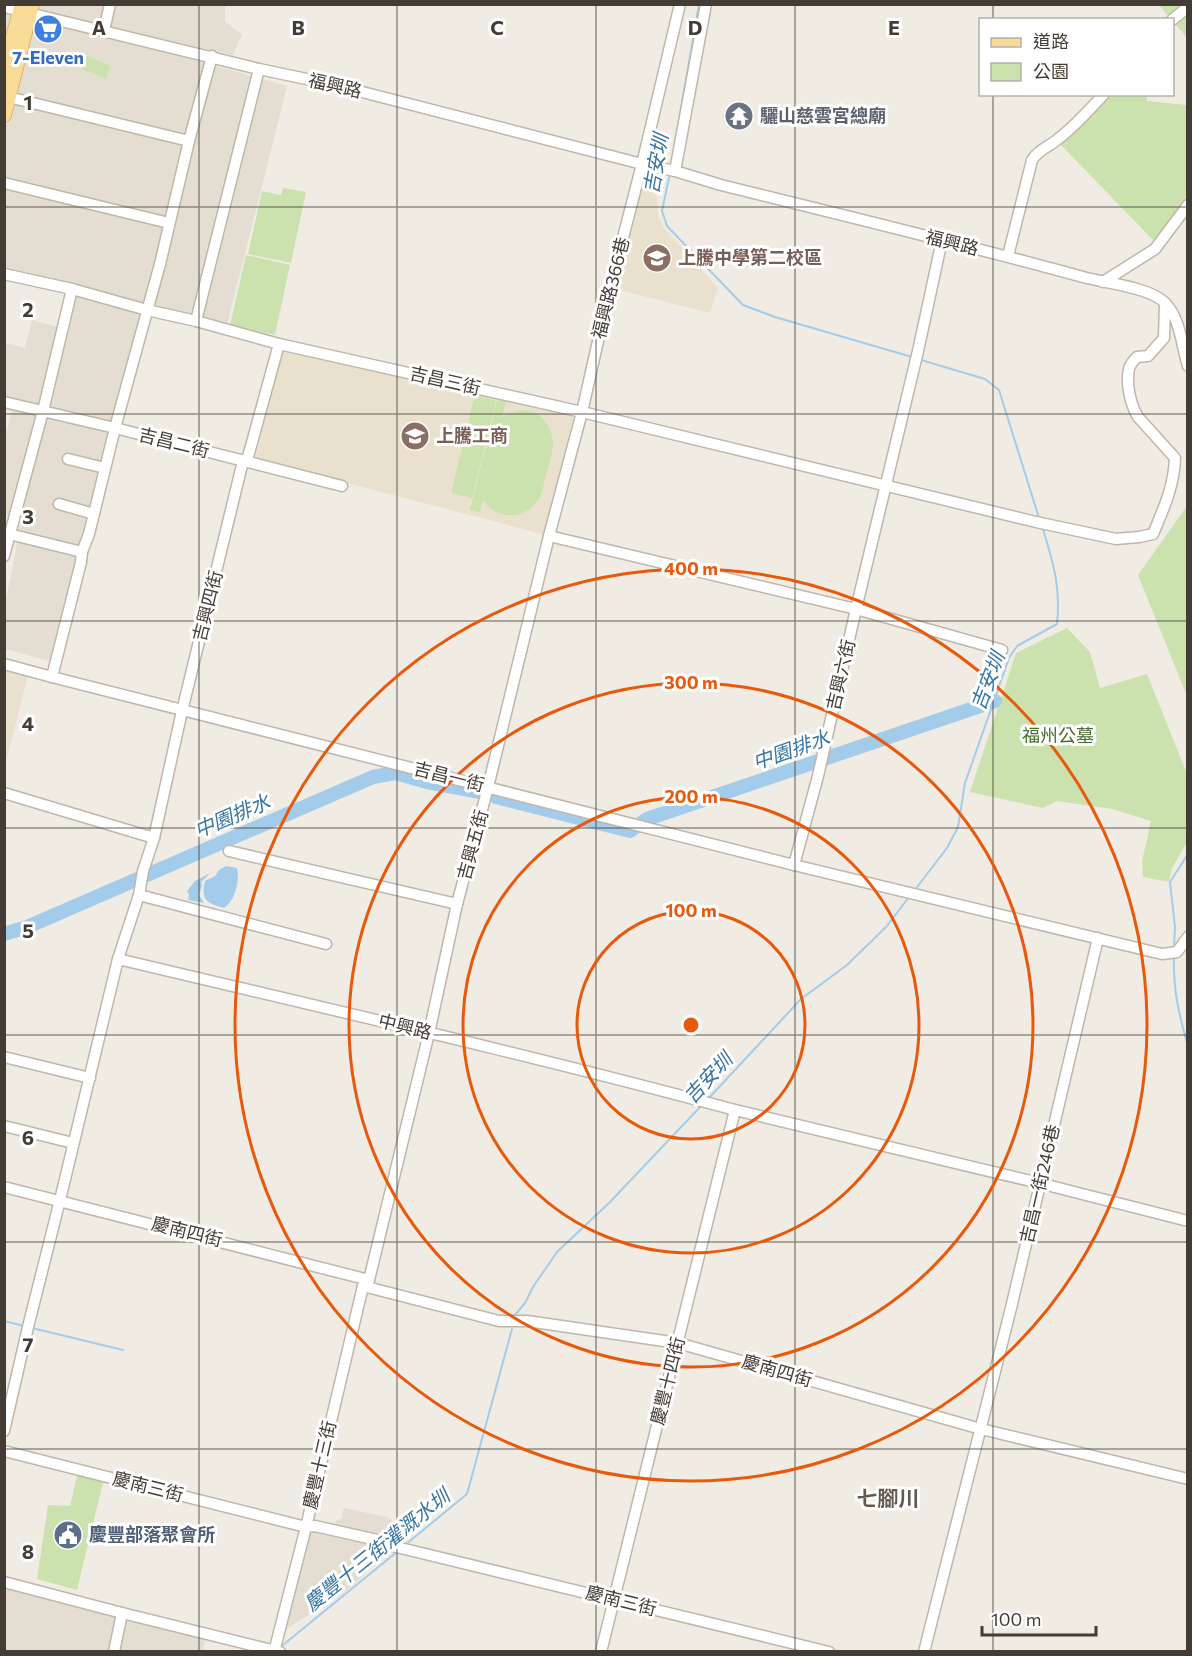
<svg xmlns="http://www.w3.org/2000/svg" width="1192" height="1656" font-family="Commissioner,'Noto Sans TC',sans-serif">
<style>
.residential{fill:#e4ded2}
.education{fill:#e9e1ce}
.green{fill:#cbe2ae}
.water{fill:#a3ccea}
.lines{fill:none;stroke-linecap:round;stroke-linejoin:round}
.stream{stroke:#a3ccea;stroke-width:2}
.river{stroke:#a3ccea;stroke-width:14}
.minor-casing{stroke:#beb7aa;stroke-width:13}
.major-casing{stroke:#dab867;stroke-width:16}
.minor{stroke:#fff;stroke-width:10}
.major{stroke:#f7db96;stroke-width:14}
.grid{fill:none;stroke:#423c34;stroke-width:1.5;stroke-opacity:0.55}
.ring{fill:none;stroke:#e8590c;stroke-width:3}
.labels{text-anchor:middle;stroke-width:6;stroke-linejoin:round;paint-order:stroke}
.shop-label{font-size:18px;font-weight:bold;fill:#366cbe;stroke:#fff}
.street-label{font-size:18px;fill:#423c34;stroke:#fff}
.worship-label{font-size:18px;font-weight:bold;fill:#5b616d;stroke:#fff;text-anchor:start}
.education-label{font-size:18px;font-weight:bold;fill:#785e54;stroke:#fff;text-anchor:start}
.park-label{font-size:18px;fill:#456e2c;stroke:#fff}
.service-label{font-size:18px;font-weight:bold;fill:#4e5e75;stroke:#fff;text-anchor:start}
.water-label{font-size:20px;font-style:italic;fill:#3675a5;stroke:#fff}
.quarter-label{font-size:21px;font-weight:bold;fill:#645a4c;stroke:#fff}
.grid-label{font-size:20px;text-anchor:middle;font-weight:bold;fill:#423c34;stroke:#fff;stroke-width:6;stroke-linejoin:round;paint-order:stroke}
.centre{fill:#e8590c;stroke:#fff;stroke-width:3}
.ring-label{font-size:18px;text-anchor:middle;font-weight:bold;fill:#e8590c;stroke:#fff;stroke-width:6;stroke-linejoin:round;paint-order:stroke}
</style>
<rect width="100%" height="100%" fill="#f0ece3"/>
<g class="residential">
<polygon points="23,5 225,5 225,22 242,34 233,55 102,26"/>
<polygon points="4,11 205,63 287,86 226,329 148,310 53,662 5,649 5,603 12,571 21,519 5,515 5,439 13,404 5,402 5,343 25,348 32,320 63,328 72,290 5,274"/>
<polygon points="344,1508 387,1517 411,1532 343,1594 283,1631 310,1527 333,1533 336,1520 341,1519"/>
<polygon points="5,1589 117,1616 110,1651 5,1652"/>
<polygon points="125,1619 205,1636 203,1651 118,1652"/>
</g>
<g class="education">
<polygon points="641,169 657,198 658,216 664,228 718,288 710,313 615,289"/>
<polygon points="284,343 574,413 546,535 255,459"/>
<polygon points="5,669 28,675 5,766"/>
</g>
<g class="green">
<polygon points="1159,5 1187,5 1187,38"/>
<polygon points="87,56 111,66 106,79 82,69"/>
<polygon points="1107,95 1147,95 1147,101 1187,105 1187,197 1182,202 1155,242 1059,143"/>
<polygon points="283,188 306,192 291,263 248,254 262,191 281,195"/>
<polygon points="246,255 290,265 275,335 230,325"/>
<polygon points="475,395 496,400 472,498 451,493"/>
<path d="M498,396L507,398L502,417C509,413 517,410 524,410C541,411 552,427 553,442C553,453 549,464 546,474C544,482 543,493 538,500C523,521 497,520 483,500L480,512L470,510Z"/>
<polygon points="1187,506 1187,696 1138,575"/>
<polygon points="1067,628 1090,652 1100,688 1147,674 1187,774 1187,842 1172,868 1169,882 1143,877 1142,861 1151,821 1112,809 1057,801 1043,808 970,792 1016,653"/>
<polygon points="78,1472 104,1478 77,1590 37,1579 48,1505 70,1506"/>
</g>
<g class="water">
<path d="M226,866L237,868C240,881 235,901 224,908C206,903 201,900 205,881L215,876L219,870Z"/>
<polygon points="210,873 201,882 202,886 199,895 204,903 188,900 189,894 187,891 195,881"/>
</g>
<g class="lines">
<g class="stream">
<polyline points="675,144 699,4"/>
<polyline points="670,173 662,211 667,226 743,305 775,317 912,357"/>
<polyline points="921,360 985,379 999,390 1039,518"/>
<path d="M914,891L947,848L958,827L965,783L1009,658L1017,646L1057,624C1061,586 1053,562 1042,526"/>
<polyline points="1174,948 1175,927 1170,882 1188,854"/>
<path d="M1174,956C1173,991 1179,1014 1188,1047"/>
<polyline points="708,1099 801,999 847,965 887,926 909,897"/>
<polyline points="62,1207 97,1216"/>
<polyline points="506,1316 515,1315 525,1303 533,1287 557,1252 610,1202 702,1105"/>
<polyline points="4,1321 24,1326"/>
<polyline points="32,1328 123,1350"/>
<polyline points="405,1545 467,1494 512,1329"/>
<polyline points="283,1645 398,1551"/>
</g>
<g class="river">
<polyline points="496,797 630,831 647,819 995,701"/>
<polyline points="4,934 27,927 373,777 395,773 427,782 480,792"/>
</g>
<g class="minor-casing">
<g id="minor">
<path d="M4,7L259,69L335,85L642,164L675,171L721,185C842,215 963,244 1083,277C1105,283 1148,287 1164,302C1181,318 1181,345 1188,366"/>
<polyline points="1172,20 1188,7"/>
<polyline points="104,31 110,4"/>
<polyline points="4,96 189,141"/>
<polyline points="675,171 706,4"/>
<polyline points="4,183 169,223"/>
<path d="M1008,256L1032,160C1039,149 1049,147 1058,139C1075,126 1089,110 1104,94"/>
<path d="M4,274L72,289L147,310L196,321L279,344L582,412L1036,522L1116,539L1139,537L1153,534C1164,508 1174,486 1175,458L1138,417C1130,404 1126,383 1129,369C1130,364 1134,360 1137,357L1148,356L1164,338L1165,303"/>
<polyline points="1103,282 1155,249 1188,205"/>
<polyline points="196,321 259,69"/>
<polyline points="4,402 115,428 342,486"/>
<polyline points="68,459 105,468"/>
<polyline points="59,504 94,514"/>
<polyline points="5,533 82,552 81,562 52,677"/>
<polyline points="549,536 856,609 1002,650"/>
<polyline points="82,552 89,534 115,428 160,264 189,141 212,56"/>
<polyline points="4,556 43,411 72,289"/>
<polyline points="4,664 52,677 794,865 1162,954 1177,952 1188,937"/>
<polyline points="4,793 154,838"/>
<polyline points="229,851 457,904"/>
<polyline points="794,865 818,776 856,609 918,351 942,240"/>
<polyline points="139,895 326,944"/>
<path d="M118,959C324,1008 531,1055 735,1110L1039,1183L1188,1221"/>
<polyline points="4,1057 90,1078"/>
<polyline points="4,1126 73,1143"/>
<polyline points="4,1187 369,1280"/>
<polyline points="369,1280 429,1033 457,904 488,787 549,536 582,412 610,288 642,164 680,4"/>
<polyline points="363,1286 499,1321 527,1321 678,1343 981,1429 1188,1479"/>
<polyline points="4,1431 28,1327 60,1200 118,959 139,895 143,871 154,838 182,711 243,461 248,457 279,344"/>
<polyline points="4,1451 306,1527 315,1526 386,1542 396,1547 413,1551 829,1652"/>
<polyline points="4,1582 122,1613 280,1652"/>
<polyline points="114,1652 122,1613"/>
<polyline points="274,1652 306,1527 363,1286 367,1282"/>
<polyline points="601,1652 735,1110"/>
<polyline points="924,1652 1011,1308 1098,938"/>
</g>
</g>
<g class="major-casing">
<g id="major">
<polyline points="4,70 22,4"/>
<polyline points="4,115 32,4"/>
</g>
</g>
<use href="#minor" class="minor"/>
<use href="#major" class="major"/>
</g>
<path class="grid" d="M199,4V1652M397,4V1652M596,4V1652M795,4V1652M993,4V20M993,94V1652M4,207H1188M4,414H1188M4,621H1188M4,828H1188M4,1035H1188M4,1242H1188M4,1449H1188"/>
<g class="ring">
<circle cx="691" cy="1025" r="114"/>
<circle cx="691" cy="1025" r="228"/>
<circle cx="691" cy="1025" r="342"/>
<circle cx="691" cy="1025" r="456"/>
</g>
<defs>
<g id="supermarket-disc" transform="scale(1.5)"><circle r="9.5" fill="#3f7fe0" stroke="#fff"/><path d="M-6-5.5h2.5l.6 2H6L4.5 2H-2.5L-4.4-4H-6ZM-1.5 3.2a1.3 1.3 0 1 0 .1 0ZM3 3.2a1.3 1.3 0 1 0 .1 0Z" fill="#fff"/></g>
<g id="temple-disc" transform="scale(1.5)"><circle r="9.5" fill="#6b7280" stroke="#fff"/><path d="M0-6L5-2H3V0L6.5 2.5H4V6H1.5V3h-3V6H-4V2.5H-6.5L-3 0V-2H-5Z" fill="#fff"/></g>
<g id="school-disc" transform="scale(1.5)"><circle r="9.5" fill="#8d6e63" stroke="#fff"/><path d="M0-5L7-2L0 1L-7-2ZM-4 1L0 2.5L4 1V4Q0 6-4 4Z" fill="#fff"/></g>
<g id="civic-disc" transform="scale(1.5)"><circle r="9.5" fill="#5c6f8a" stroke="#fff"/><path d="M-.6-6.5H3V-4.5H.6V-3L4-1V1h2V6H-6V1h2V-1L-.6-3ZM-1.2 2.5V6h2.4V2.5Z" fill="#fff"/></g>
</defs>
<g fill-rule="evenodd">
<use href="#supermarket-disc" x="48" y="29"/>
<use href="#temple-disc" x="739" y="116"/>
<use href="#school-disc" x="657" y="258"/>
<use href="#school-disc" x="415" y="436"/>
<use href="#civic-disc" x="68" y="1535"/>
</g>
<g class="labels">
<g class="shop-label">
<text x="48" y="64">7-Eleven</text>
</g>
<g class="street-label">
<text transform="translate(335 86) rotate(13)" y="6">福興路</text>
<text transform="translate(952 243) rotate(14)" y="6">福興路</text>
<text transform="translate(611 288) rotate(-76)" y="6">福興路366巷</text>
<text transform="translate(445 381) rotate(13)" y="6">吉昌三街</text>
<text transform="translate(174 443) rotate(14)" y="6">吉昌二街</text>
<text transform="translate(208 606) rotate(-76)" y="6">吉興四街</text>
<text transform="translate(841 675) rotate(-77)" y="6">吉興六街</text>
<text transform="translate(449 777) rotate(14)" y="6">吉昌一街</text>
<text transform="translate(473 845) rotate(-75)" y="6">吉興五街</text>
<text transform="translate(405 1027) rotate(14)" y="6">中興路</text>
<text transform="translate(1040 1184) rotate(-77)" y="6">吉昌一街246巷</text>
<text transform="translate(187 1232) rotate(14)" y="6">慶南四街</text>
<text transform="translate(777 1371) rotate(16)" y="6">慶南四街</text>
<text transform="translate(668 1381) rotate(-76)" y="6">慶豐十四街</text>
<text transform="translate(320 1465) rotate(-77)" y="6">慶豐十三街</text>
<text transform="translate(148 1487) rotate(14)" y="6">慶南三街</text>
<text transform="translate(621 1601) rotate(14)" y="6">慶南三街</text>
</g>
<g class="worship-label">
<text x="760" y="122">驪山慈雲宮總廟</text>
</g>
<g class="education-label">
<text x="678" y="264">上騰中學第二校區</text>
<text x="436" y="442">上騰工商</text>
</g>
<g class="park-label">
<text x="1058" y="742">福州公墓</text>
</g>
<g class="service-label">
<text x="89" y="1541">慶豐部落聚會所</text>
</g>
<g class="water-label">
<text transform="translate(656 164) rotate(-80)" y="7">吉安圳</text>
<text transform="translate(988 681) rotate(-69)" y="7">吉安圳</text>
<text transform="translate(791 750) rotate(-19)" y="7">中園排水</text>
<text transform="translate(232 816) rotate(-23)" y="7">中園排水</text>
<text transform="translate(708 1078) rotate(-47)" y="7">吉安圳</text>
<text transform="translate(377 1550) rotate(-39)" y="7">慶豐十三街灌溉水圳</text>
</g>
<g class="quarter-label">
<text x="888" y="1506">七腳川</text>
</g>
</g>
<g class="grid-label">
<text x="99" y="35">A</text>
<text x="298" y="35">B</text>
<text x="497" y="35">C</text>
<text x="695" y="35">D</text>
<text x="894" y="35">E</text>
<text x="28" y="110">1</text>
<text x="28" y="317">2</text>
<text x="28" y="524">3</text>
<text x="28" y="731">4</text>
<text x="28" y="938">5</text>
<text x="28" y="1145">6</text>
<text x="28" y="1352">7</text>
<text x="28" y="1559">8</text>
</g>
<circle cx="691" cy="1025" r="9" class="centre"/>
<g class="ring-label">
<text x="691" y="575">400 m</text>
<text x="691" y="689">300 m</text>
<text x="691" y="803">200 m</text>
<text x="691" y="917">100 m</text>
</g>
<rect width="1192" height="1656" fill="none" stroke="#423c34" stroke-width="12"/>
<rect x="979" y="18" width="195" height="78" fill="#ffffff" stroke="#b3b1ae" stroke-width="1.5"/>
<rect x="991" y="38" width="30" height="9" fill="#f7db96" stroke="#b3b1ae" stroke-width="1.5"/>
<text x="1033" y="48" font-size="18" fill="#423c34">道路</text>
<rect x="991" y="63" width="30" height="18" fill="#cbe2ae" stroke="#b3b1ae" stroke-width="1.5"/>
<text x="1033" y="78" font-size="18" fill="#423c34">公園</text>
<path d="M982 1626v9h114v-9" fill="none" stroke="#423c34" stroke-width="3"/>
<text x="991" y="1626" font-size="18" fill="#423c34" stroke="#ffffff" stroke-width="4.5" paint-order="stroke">100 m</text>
</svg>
